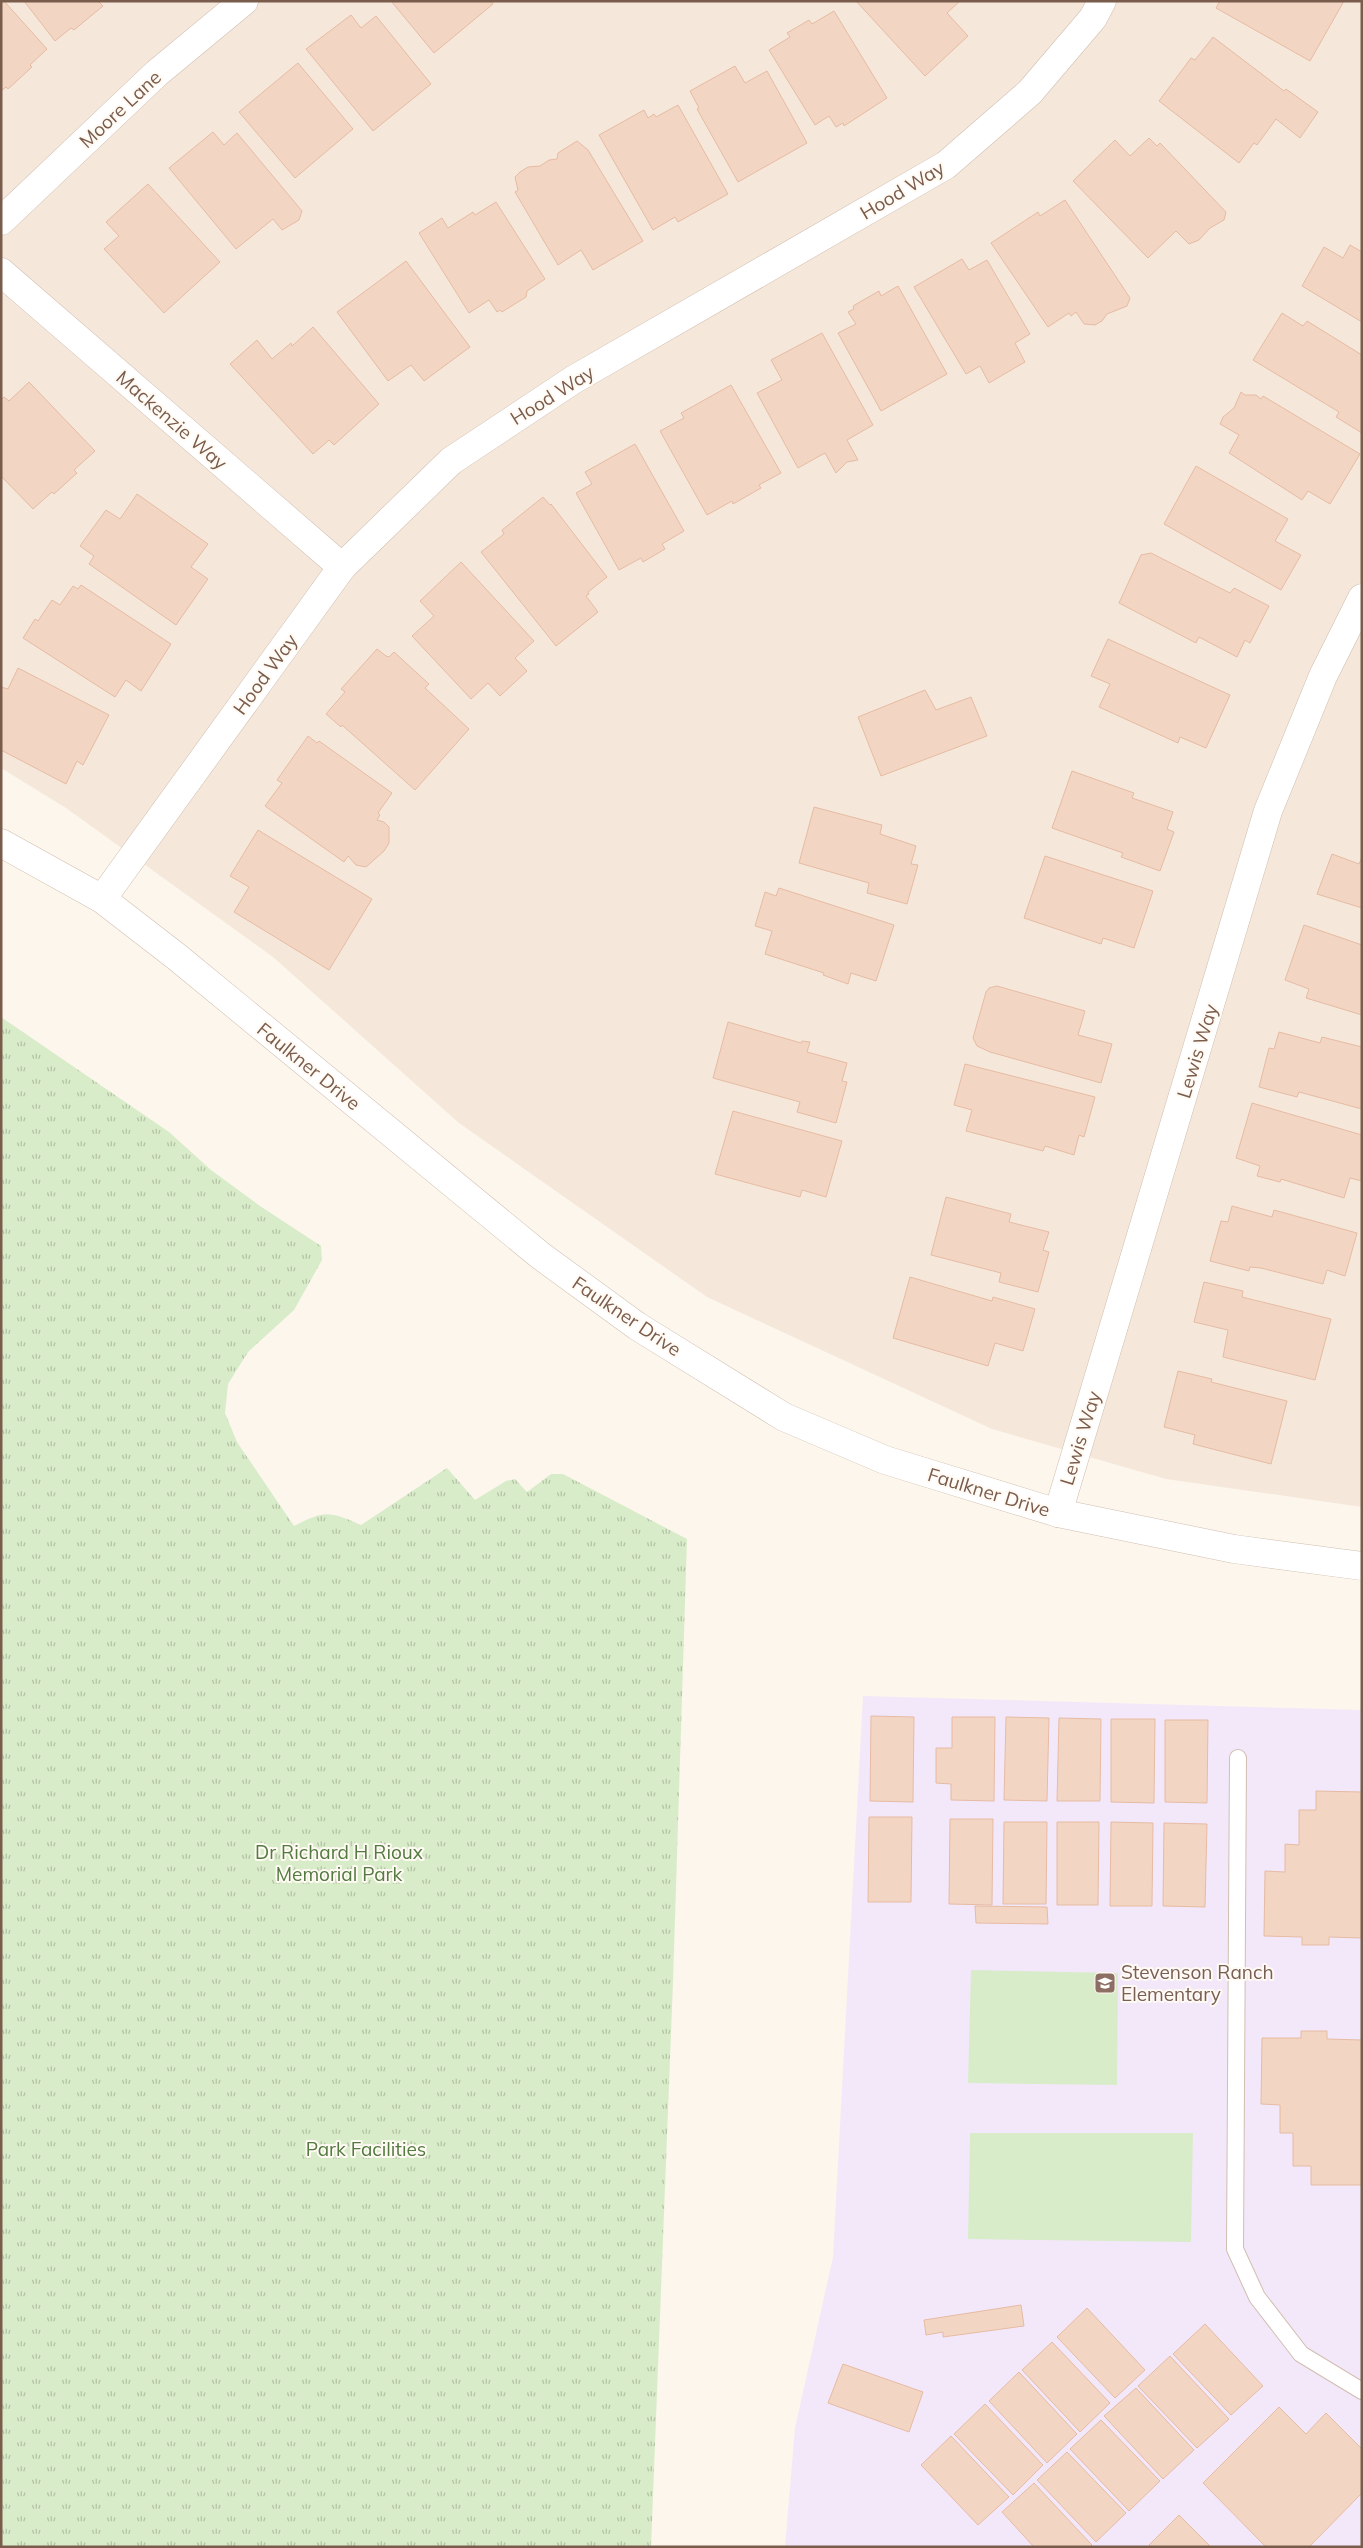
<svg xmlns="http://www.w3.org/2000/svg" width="1363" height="2548" font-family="Mulish,sans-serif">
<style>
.residential{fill:#f5e8da}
.education{fill:#f3e8fa}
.grass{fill:#d8ecc9}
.park{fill:url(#park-tufts)}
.building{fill:#f3d5c3;stroke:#e6bba3}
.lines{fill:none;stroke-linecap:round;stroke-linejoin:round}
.service-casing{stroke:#d1beb0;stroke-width:18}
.minor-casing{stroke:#d1beb0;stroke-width:29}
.service{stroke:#fff;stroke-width:16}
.minor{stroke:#fff;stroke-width:28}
.labels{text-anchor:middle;stroke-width:4;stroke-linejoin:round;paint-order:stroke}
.street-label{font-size:19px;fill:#7a5c4d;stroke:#fffaf3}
.park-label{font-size:19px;fill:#537a41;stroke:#fffaf3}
.education-label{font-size:19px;fill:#785e54;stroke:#fffaf3;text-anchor:start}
</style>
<defs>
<pattern id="park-tufts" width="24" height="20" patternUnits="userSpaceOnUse" patternTransform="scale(1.25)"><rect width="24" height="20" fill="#d8ecc9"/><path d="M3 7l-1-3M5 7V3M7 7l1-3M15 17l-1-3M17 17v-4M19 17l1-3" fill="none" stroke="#b4c2a5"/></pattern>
</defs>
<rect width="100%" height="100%" fill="#fdf6ec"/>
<polygon class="residential" points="1,1 1362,1 1362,1507 1166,1479 992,1429 707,1297 459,1123 273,957 66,808 1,768"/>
<polygon class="education" points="863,1696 1362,1710 1362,2544 1359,2547 785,2547 795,2428 833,2257"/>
<g class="grass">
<polygon points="971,1970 1118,1973 1117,2085 968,2083"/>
<polygon points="970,2133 1193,2133 1191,2242 968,2239"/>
</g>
<path class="park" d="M1,1017L169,1132L211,1170L260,1206L321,1246L322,1260L294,1310L248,1352L228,1384L225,1413L237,1442L294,1526C325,1510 329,1511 361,1525L447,1468L475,1500L506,1481L515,1479L527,1492L551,1474H563L687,1539L673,1982L651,2547H1Z"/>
<g class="building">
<polygon points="1,1 4,1 47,49 30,65 32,67 8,89 6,87 1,91"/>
<polygon points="24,1 98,1 103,6 74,30 71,28 55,41"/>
<polygon points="391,1 491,1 493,4 434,53"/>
<polygon points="856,1 960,1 947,13 968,36 925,76"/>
<polygon points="1220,1 1344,1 1310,61 1216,8"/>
<polygon points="834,11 887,98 844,126 843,123 836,127 829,116 815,125 769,50 790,37 787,33 809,20 812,24"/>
<polygon points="351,15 361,28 376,16 431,84 373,131 306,49"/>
<polygon points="1213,37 1284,91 1286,89 1318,112 1300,138 1276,119 1257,145 1254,143 1239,163 1159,101 1191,58 1195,60"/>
<polygon points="298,63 353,129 295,178 239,112"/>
<polygon points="735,66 745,83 767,71 807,143 738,182 697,109 699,108 690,91"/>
<polygon points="678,105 728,194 678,222 675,217 653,230 599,135 644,110 648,118 654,114 656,117"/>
<polygon points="213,132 224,145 237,133 302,211 299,220 282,230 273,219 236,249 169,168"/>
<polygon points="1149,138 1157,146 1160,143 1226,212 1224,220 1210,228 1199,240 1189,244 1176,231 1148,258 1073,181 1115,140 1130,156"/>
<polygon points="577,141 588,150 643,241 593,270 581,250 558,265 515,192 518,190 515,177 520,172 528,167 540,166 549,160 557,159 558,153"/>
<polygon points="148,184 220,262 164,313 104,249 119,236 106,222"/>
<polygon points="1065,200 1130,298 1127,306 1107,314 1102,321 1095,325 1084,324 1076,312 1071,316 1069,313 1048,327 991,243 1038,212 1040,216"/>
<polygon points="496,202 545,279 527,291 526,297 502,312 500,310 497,312 489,300 469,313 419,233 442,218 448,228 473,212 475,215"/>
<polygon points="1350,245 1362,252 1362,322 1302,286 1324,247 1343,258"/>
<polygon points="962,259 969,270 987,260 1030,334 1015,343 1025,362 989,383 980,366 966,374 914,287"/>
<polygon points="406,261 470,347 424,381 411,365 388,381 337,312"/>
<polygon points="898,286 947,374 881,411 838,333 856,324 848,312 854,309 853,306 879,291 881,296"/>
<polygon points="1282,313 1303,326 1307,321 1362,355 1362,433 1336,417 1339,412 1253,360"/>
<polygon points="313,327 379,404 334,445 329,440 313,454 230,364 257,340 272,359 291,343 292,346"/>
<polygon points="822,333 873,425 847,440 858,460 847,462 836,473 825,453 798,468 757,393 782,380 771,360"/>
<polygon points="29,382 95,451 74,470 77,473 54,494 52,492 33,509 1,476 1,400 4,397 9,401"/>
<polygon points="731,385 781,473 759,485 761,488 733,504 732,501 707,515 660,431 684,418 681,413"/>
<polygon points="1241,392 1245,395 1256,395 1261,399 1263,396 1360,454 1330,504 1308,491 1302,500 1229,453 1239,435 1220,424 1223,417 1234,408"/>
<polygon points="635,444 684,531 662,544 665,549 643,562 641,558 619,570 576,493 592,484 585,472"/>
<polygon points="1196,466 1288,519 1275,541 1301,555 1281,590 1164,524"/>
<polygon points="137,494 208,544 191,567 208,579 176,625 89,564 94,556 80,546 106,510 120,519"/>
<polygon points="543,497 550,505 551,504 607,577 588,592 589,594 586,596 598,612 556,646 481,552 504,534 502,530"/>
<polygon points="1151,553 1230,593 1234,588 1269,606 1250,643 1245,640 1237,657 1199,637 1196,643 1119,603 1141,555"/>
<polygon points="461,562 534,641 515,658 527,671 500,696 488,683 471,699 412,636 434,616 420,601"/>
<polygon points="81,585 171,644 141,691 126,680 115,697 23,638 35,619 38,621 52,600 60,605 73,586 78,589"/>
<polygon points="1108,639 1230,695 1206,748 1180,737 1178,743 1099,707 1110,684 1091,676"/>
<polygon points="377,649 386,656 389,657 394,652 429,684 425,688 469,729 415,790 342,725 341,727 326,714 345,692 341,689"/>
<polygon points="18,668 109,715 83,765 77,761 66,784 1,750 1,687 8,689"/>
<polygon points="925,690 936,710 971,697 987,736 881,776 858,717"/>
<polygon points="308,736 317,743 319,741 392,793 378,813 380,815 377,820 384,822 389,827 389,843 384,851 366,867 356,865 348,856 344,862 265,806 282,783 277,780"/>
<polygon points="1072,771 1134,793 1132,798 1173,812 1167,829 1174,832 1160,871 1121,857 1123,853 1052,828"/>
<polygon points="814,807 882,825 880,834 916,846 911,864 918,865 907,904 867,893 869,883 799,863"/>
<polygon points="258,830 372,899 329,970 234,912 249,887 230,876"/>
<polygon points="1332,854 1359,864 1362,857 1362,908 1317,894"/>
<polygon points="1045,856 1153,891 1134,948 1103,938 1101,944 1024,918"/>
<polygon points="779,888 894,925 876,981 851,973 848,984 823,975 824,973 765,954 772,931 755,926 765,892 776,896"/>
<polygon points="1304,925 1362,945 1362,1015 1306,998 1309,989 1285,980"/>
<polygon points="997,986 1085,1011 1078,1035 1112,1044 1101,1083 990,1052 977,1046 973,1038 986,992 989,988"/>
<polygon points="728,1022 801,1043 802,1041 810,1042 807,1052 847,1063 842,1081 847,1082 836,1123 797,1112 800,1102 713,1078"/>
<polygon points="1279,1032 1320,1043 1322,1037 1362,1047 1362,1109 1299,1092 1297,1097 1259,1087 1269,1048 1274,1049"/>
<polygon points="965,1064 1095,1097 1084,1137 1079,1135 1074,1155 1045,1146 1043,1151 966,1131 972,1110 954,1105"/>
<polygon points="1252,1103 1362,1135 1362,1181 1350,1178 1344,1198 1281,1179 1280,1182 1257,1176 1260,1166 1236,1158"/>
<polygon points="733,1111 842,1141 826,1197 802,1190 800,1197 715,1174"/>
<polygon points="946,1197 1011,1214 1009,1222 1049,1232 1043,1250 1049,1252 1038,1292 999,1282 1001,1273 931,1255"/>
<polygon points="1232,1206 1272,1217 1274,1210 1357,1233 1345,1276 1327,1270 1323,1284 1261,1268 1250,1267 1249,1271 1210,1261 1221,1221 1228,1222"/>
<polygon points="910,1277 992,1301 993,1297 1035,1309 1023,1351 995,1343 988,1366 893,1338"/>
<polygon points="1204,1282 1243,1291 1242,1297 1331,1319 1315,1380 1223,1357 1228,1330 1194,1322"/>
<polygon points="1178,1371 1212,1379 1211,1382 1287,1401 1271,1464 1193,1444 1195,1435 1164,1427"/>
<polygon points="871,1716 914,1717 913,1802 870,1801"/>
<polygon points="952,1717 995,1717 994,1801 951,1800 951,1784 936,1783 936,1748 952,1748"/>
<polygon points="1006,1717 1049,1718 1047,1801 1004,1800"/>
<polygon points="1059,1718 1101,1719 1100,1801 1057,1801"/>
<polygon points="1111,1719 1155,1719 1154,1803 1111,1802"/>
<polygon points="1165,1720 1208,1720 1207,1803 1165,1802"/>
<polygon points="1316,1791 1362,1792 1362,1938 1329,1937 1329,1945 1302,1945 1302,1937 1264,1936 1265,1871 1285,1872 1285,1844 1299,1845 1299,1810 1316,1810"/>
<polygon points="869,1817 912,1817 911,1902 868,1902"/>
<polygon points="950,1819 993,1819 992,1905 949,1904"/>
<polygon points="1004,1822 1047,1822 1046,1904 1003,1904"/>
<polygon points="1057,1822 1099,1822 1098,1905 1057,1905"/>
<polygon points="1111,1822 1153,1823 1152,1906 1110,1906"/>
<polygon points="1164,1823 1207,1824 1205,1907 1163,1906"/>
<polygon points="975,1906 1047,1907 1048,1924 976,1923"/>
<polygon points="1301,2031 1327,2031 1327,2039 1362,2040 1362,2185 1311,2185 1311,2166 1293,2166 1293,2133 1280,2133 1280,2105 1261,2104 1262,2038 1301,2038"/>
<polygon points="1021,2305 1024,2326 943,2337 943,2332 926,2335 924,2320"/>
<polygon points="1087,2308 1145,2370 1115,2398 1057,2337"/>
<polygon points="1205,2324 1263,2386 1231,2415 1173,2354"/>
<polygon points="1052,2342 1110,2403 1080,2432 1022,2370"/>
<polygon points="1170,2356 1229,2419 1197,2448 1138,2386"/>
<polygon points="843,2364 923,2392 909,2432 828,2403"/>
<polygon points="1019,2372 1077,2434 1047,2463 989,2401"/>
<polygon points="1136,2388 1194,2450 1163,2479 1104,2416"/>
<polygon points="985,2404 1043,2465 1013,2495 954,2434"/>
<polygon points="1279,2407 1306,2434 1326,2413 1362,2449 1362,2493 1309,2547 1266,2547 1203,2483"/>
<polygon points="1101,2420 1160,2481 1129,2511 1070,2449"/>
<polygon points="951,2436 1009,2497 978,2525 921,2465"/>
<polygon points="1067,2452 1126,2513 1096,2542 1037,2480"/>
<polygon points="1034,2483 1092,2545 1090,2547 1034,2547 1002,2512"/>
<polygon points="1179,2515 1211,2547 1151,2547 1149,2545"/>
</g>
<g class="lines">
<g class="service-casing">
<polyline id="service" points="1238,1758 1235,2249 1257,2297 1301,2354 1362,2391"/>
</g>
<g class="minor-casing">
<g id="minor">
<polyline points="1,221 157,73 244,1"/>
<polyline points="1,272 342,567"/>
<polyline points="1,843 102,899 177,957 541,1256 637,1326 784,1417 885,1460 1058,1513 1234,1549 1362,1566"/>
<polyline points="102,899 342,567 451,461 573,380 946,165 1030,92 1093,18 1102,1"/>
<polyline points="1058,1513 1268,811 1323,676 1362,598"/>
</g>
</g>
<use href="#service" class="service"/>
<use href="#minor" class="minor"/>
</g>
<defs>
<g id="school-square" transform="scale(1.125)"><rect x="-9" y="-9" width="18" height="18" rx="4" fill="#8d6e63" stroke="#fffaf3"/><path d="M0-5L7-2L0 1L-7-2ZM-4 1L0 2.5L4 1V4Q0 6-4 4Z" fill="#fff"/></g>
</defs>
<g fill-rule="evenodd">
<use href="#school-square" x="1105" y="1983"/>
</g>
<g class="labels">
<g class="street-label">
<text transform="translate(120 109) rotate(-43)" y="7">Moore Lane</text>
<text transform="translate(902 190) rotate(-31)" y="7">Hood Way</text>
<text transform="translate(552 395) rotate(-32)" y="7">Hood Way</text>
<text transform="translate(172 420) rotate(41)" y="7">Mackenzie Way</text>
<text transform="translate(265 674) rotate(-54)" y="7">Hood Way</text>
<text transform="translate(1197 1051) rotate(-73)" y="7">Lewis Way</text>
<text transform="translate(309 1066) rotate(39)" y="7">Faulkner Drive</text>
<text transform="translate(627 1316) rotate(34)" y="7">Faulkner Drive</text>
<text transform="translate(1080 1438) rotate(-73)" y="7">Lewis Way</text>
<text transform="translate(989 1492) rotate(17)" y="7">Faulkner Drive</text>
</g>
<g class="park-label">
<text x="339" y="1859">Dr Richard H Rioux<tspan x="339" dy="22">Memorial Park</tspan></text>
<text x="366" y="2156">Park Facilities</text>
</g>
<g class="education-label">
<text x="1121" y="1979">Stevenson Ranch<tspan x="1121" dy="22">Elementary</tspan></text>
</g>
</g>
<rect width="1363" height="2548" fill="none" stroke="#7a5c4d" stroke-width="5"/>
</svg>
